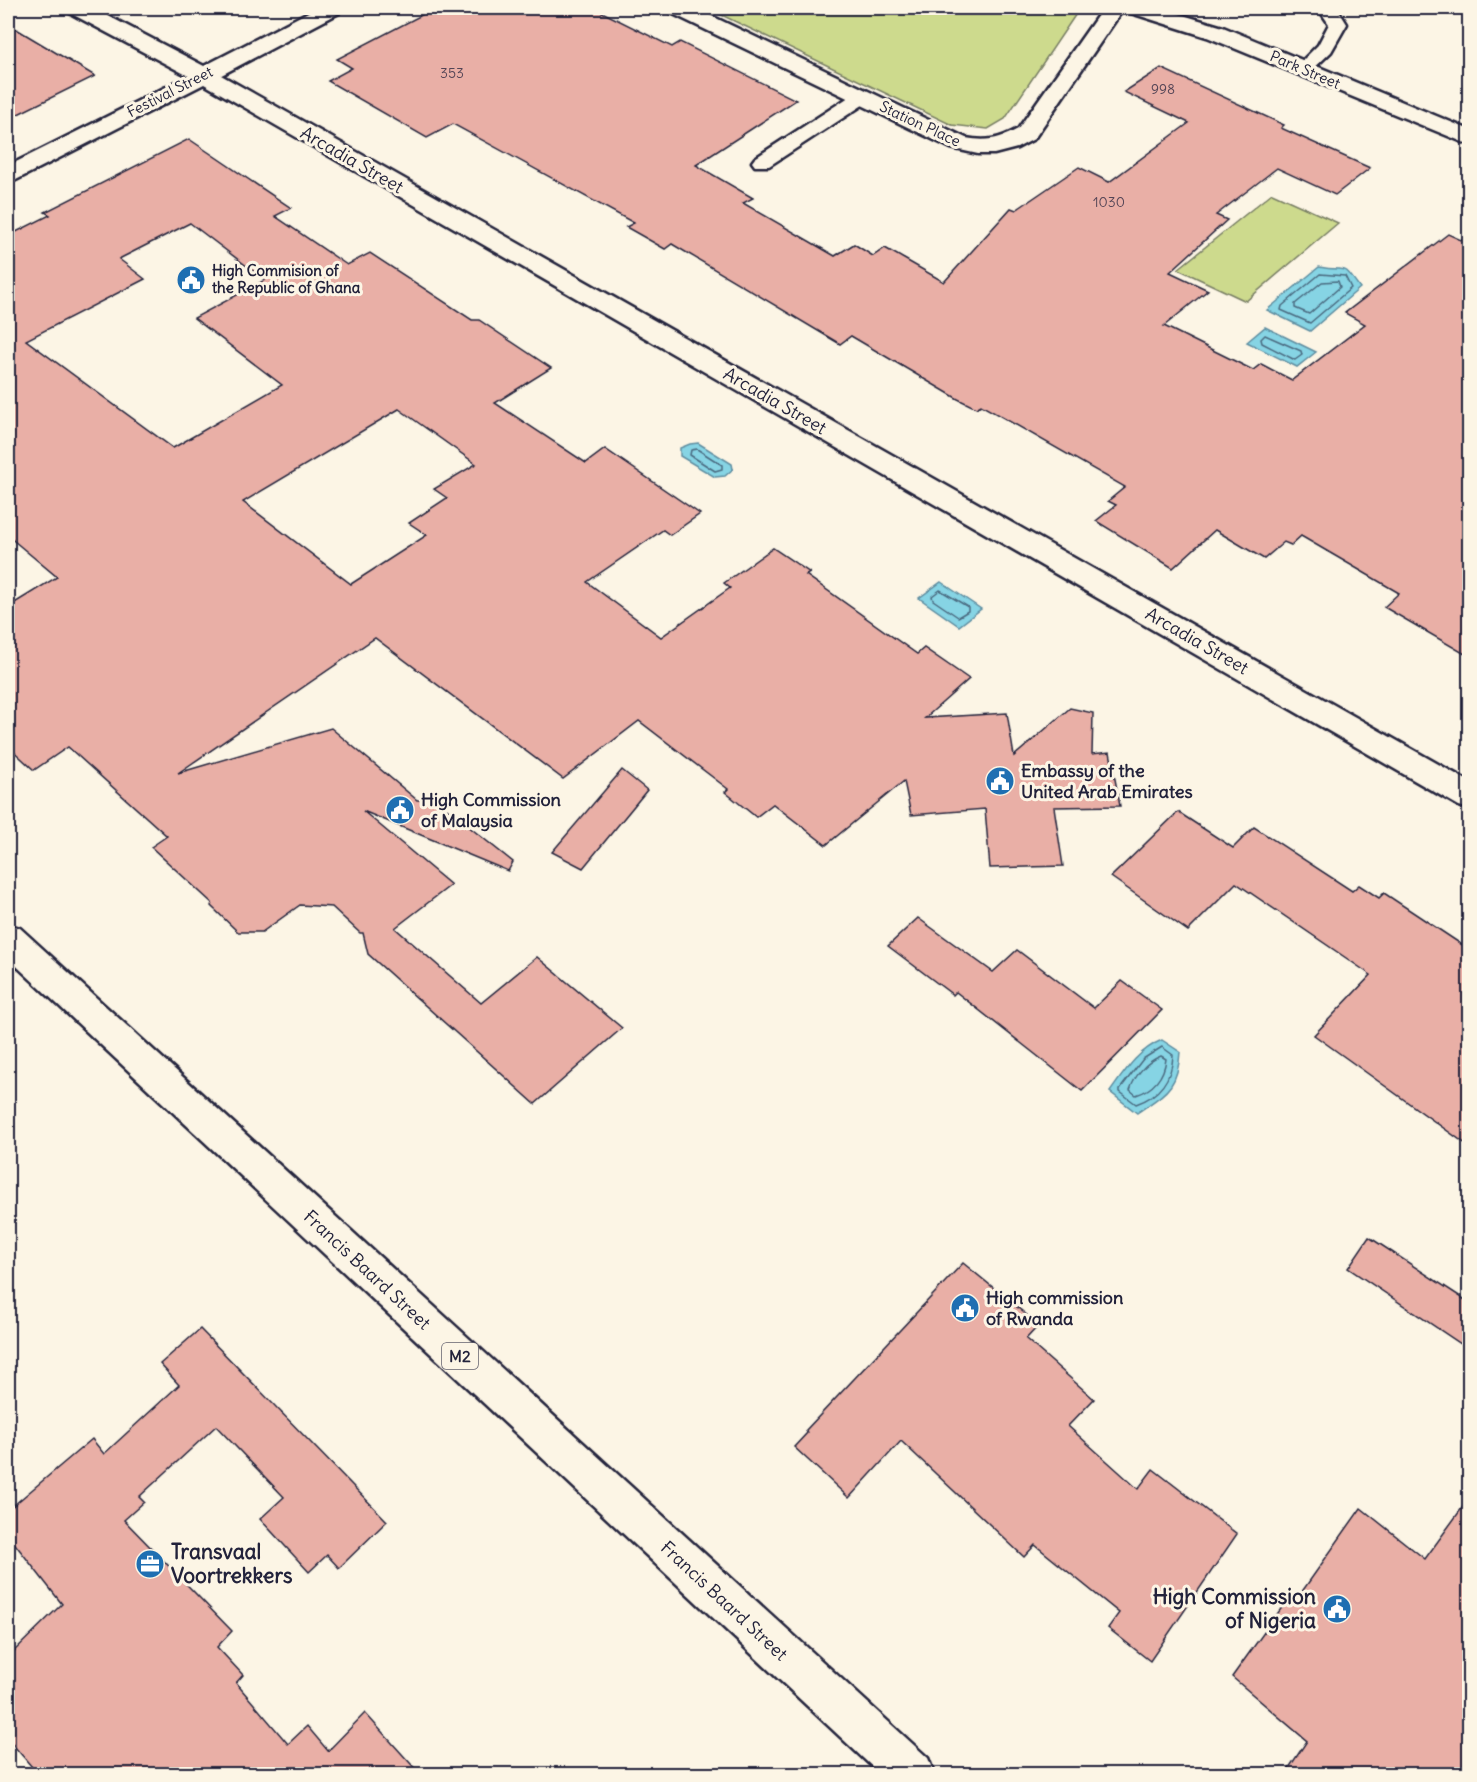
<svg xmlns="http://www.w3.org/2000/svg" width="1477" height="1782" font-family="Delius,sans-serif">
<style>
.green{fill:#cdda8d;stroke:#787e64;stroke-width:1.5}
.water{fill:#86d4e4;stroke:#5e8da0;stroke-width:1.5}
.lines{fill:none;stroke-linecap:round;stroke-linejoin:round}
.shore{stroke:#4a697f;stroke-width:1.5}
.building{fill:#e9afa6;stroke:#22223b;stroke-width:1.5;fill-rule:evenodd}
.service-casing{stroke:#22223b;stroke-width:5}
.minor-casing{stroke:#22223b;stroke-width:5}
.tertiary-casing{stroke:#22223b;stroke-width:5}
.primary-casing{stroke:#22223b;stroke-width:5}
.service{fill:#fcf5e5;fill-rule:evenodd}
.minor{fill:#fcf5e5;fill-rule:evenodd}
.tertiary{fill:#fcf5e5;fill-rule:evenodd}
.primary{fill:#fcf5e5;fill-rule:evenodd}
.labels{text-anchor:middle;stroke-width:6;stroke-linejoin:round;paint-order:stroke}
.far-number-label{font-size:14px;fill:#544556}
.far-street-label{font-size:15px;fill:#22223b;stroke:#fcf5e5}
.far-poi-label{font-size:15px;font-weight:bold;fill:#22223b;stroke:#fcf5e5;text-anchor:start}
.shield{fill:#fcf5e5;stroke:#63616e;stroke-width:1.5}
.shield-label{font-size:16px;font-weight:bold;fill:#22223b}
.street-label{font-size:18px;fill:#22223b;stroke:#fcf5e5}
.poi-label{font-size:18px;font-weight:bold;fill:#22223b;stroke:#fcf5e5;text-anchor:start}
.near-poi-label{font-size:21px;font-weight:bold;fill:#22223b;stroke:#fcf5e5;text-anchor:start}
</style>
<rect width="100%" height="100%" fill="#fcf5e5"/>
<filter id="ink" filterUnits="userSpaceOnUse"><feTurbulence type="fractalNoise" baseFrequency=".0167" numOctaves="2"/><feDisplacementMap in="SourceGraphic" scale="12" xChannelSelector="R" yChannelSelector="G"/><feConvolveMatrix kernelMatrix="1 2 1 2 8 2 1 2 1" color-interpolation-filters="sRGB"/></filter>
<g filter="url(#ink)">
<g class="green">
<polygon points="707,8 1080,8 1005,119 988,129 952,125"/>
<polygon points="1272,193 1338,223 1246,301 1178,269"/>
</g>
<g class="water">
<path d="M1319,267C1349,273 1340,260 1360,288L1310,331L1267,310Z"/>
<polygon points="1265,327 1316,352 1297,367 1247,342"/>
<polygon points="698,443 732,464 733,469 725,476 715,477 680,456 680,448 690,444"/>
<polygon points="941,582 981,609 959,626 919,598"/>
<path d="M1162,1040L1180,1052C1178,1089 1165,1093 1137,1113L1110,1092C1125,1071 1138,1050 1162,1040Z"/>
</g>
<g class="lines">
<g class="shore">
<polygon points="1320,274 1345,276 1351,288 1310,323 1281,310 1282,306"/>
<polygon points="1338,281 1340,287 1309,314 1295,308 1295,304 1322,282"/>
<polygon points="1265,335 1301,351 1302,355 1295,360 1262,343 1261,339"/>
<polygon points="697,449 722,465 722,469 715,471 690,455 691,450"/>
<polygon points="940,590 968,607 968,611 958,617 933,600 932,596"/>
<path d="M1162,1047L1173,1055C1172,1079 1159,1096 1136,1104L1120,1092V1089L1143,1059Z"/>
<path d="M1161,1056L1166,1059C1164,1077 1153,1090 1136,1095L1130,1090C1135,1075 1146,1062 1161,1056Z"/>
</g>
</g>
<g class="building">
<polygon points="435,8 594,8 672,47 680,42 796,100 696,165 753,198 743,203 835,256 854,244 873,256 885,248 944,282 1011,208 1016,210 1079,167 1109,182 1189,123 1124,92 1161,68 1284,125 1281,128 1370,168 1335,195 1277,168 1216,215 1227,220 1170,272 1208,290 1164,326 1253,370 1261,364 1292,380 1365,324 1345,313 1448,234 1470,244 1470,657 1384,607 1399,593 1301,536 1291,545 1284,542 1264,559 1215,530 1173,568 1096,521 1116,505 1108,501 1125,487 981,405 976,408 958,399 851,336 840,344 672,244 665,249 626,227 634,223 453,124 427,138 328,81 352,68 337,59"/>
<polygon points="8,24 95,76 8,119"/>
<path d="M189,139L291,208L275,216L347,265L370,253L472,320H479L551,368L495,403L586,463L605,449L700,514L670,535L663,530L587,582L661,637L730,588L724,583L773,548L810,573L806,575L917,654L924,648L969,679L925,718L1007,713L1014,756L1070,708L1093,713L1092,754L1110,752L1120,806L1054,807L1063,866L990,868L985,809L911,815L904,781L826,845L773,804L756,817L725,792L728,789L639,721L563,779L375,638L178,773L331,728L417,800L434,799L513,862L508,871L363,811L451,885L395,928L481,1003L537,957L622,1028L535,1104L368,954L363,933H360L332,907L300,905L262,932H238L211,906L212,903L151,847L167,836L68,747L34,770L8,746V607L57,577L8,536V236L50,215L45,212ZM190,223L265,280L194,318L282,385L173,448L26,340L145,279L119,259ZM399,409L476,464L434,489L447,498L409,523L427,535L351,584L243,502Z"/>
<polygon points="622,770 647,790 583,868 552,852"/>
<polygon points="1178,812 1233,848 1254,827 1352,891 1359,885 1379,898 1384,893 1470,950 1470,1147 1314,1035 1371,975 1236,883 1188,931 1111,877"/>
<polygon points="918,918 993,972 1017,950 1094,1008 1122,981 1162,1010 1082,1091 956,992 953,995 888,946"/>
<polygon points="1369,1237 1470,1303 1470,1350 1348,1268"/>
<polygon points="963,1263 1039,1325 1026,1339 1094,1399 1068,1426 1138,1489 1153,1469 1237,1534 1150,1661 1108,1628 1119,1613 1035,1545 1024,1557 901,1441 849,1498 794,1447 807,1433 806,1430"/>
<polygon points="200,1329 387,1521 339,1568 327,1555 309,1572 260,1519 284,1497 216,1426 139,1497 144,1502 124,1520 232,1631 217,1647 243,1675 236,1683 288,1744 307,1726 328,1751 365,1713 420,1774 38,1774 8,1739 8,1657 62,1604 8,1535 8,1510 92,1439 104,1454 179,1385 160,1364"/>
<polygon points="1470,1497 1470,1774 1285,1774 1307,1741 1232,1677 1288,1599 1294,1603 1361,1508 1425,1559"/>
</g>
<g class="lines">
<g class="service-casing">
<g id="service">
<polygon points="1318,8 1337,8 1347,24 1331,52 1309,73 1297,73 1294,69 1318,45 1329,24"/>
<polygon points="862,91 869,93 871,97 869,101 769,166 755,166 752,162 755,158 855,93"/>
</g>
</g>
<g class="minor-casing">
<g id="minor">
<path d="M668,8H695L966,138C987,142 1000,139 1018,129L1103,8H1124L1034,139L1017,148L994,154H978L951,148L671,13Z"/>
<polygon points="1129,8 1159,8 1223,27 1470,130 1470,145 1207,37 1131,13"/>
<polygon points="204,68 212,70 1470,782 1470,809 1459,806 204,84 16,180 8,182 8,166"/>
</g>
</g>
<g class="tertiary-casing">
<polygon id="tertiary" points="67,8 93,8 204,66 316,8 342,8 339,13 212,80 204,82 196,80 70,13"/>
</g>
<g class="primary-casing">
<polygon id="primary" points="8,924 20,928 928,1758 934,1774 880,1774 8,958"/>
</g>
<use href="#service" class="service"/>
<use href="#minor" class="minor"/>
<use href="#tertiary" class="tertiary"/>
<use href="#primary" class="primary"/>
</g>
</g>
<defs>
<g id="civic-disc" transform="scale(1.5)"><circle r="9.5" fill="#1f6fb2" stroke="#fcf5e5"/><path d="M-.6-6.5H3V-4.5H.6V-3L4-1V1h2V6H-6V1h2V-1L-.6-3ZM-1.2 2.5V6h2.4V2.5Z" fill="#fff"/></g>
<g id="office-disc" transform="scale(1.5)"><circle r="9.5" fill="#1f6fb2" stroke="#fcf5e5"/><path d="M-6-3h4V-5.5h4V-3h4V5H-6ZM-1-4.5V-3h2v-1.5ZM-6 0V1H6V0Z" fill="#fff"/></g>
</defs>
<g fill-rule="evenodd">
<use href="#civic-disc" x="191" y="280"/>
<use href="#civic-disc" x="1000" y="781"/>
<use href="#civic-disc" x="400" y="810"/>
<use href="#civic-disc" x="965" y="1308"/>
<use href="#office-disc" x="150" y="1564"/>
<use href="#civic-disc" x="1337" y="1609"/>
</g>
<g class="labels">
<g class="far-number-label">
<text x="452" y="78">353</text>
<text x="1163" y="94">998</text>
<text x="1109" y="207">1030</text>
</g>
<g class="far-street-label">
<text transform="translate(1305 70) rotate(23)" y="5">Park Street</text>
<text transform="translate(170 92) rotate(-27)" y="5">Festival Street</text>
<text transform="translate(920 124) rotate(25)" y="5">Station Place</text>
</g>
<g class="far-poi-label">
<text x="212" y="276">High Commision of<tspan x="212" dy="17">the Republic of Ghana</tspan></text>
</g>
<rect class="shield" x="442" y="1343" width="36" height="26" rx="4.5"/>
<g class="shield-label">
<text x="460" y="1362">M2</text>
</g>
<g class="street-label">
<text transform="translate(352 160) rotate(30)" y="6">Arcadia Street</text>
<text transform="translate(775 401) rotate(30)" y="6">Arcadia Street</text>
<text transform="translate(1197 641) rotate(30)" y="6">Arcadia Street</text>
<text transform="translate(367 1270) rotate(43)" y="6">Francis Baard Street</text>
<text transform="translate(724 1601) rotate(43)" y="6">Francis Baard Street</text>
</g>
<g class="poi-label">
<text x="1021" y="777">Embassy of the<tspan x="1021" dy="21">United Arab Emirates</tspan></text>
<text x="421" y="806">High Commission<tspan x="421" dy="21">of Malaysia</tspan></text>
<text x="986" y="1304">High commission<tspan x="986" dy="21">of Rwanda</tspan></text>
</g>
<g class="near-poi-label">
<text x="171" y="1559">Transvaal<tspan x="171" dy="24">Voortrekkers</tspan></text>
<text x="1316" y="1604" text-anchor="end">High Commission<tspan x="1316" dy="24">of Nigeria</tspan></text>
</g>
</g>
<rect width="1477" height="1782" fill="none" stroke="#fcf5e5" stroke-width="30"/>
<rect x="15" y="15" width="1447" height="1752" fill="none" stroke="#22223b" stroke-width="2" filter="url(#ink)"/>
</svg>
